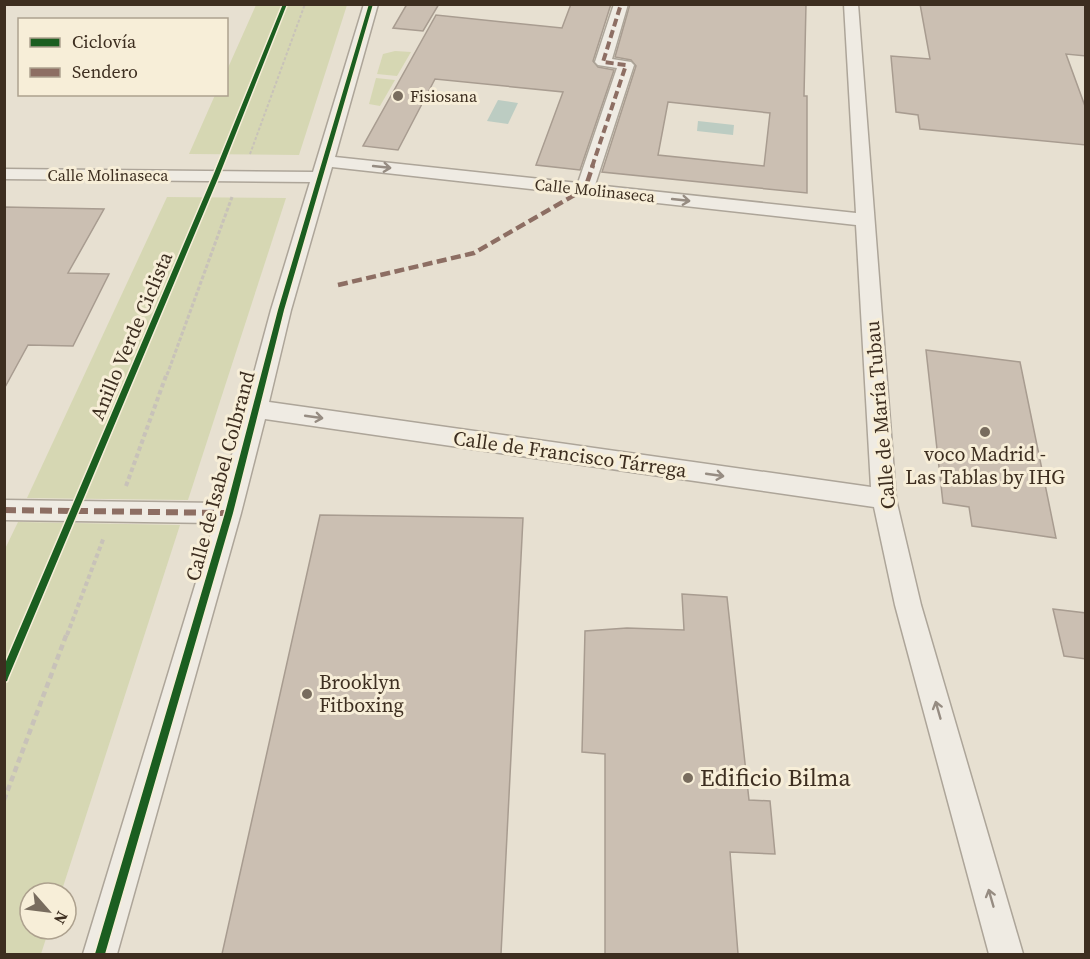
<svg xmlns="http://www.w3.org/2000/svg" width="1090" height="959" font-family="'Source Serif 4',serif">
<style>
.green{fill:#d6d7b3}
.water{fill:#bcccc2}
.building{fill:#cbbfb2;stroke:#a89c90;stroke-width:1.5;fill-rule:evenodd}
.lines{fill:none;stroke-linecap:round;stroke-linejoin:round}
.street-casing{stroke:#ada599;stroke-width:3}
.path-far3{stroke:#c8c2b9;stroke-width:2;stroke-dasharray:3 2;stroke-linecap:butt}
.path-far2{stroke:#c8c2b9;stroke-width:3;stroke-dasharray:4 2;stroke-linecap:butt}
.path-far1{stroke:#c8c2b9;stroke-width:4;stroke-dasharray:4.5 3;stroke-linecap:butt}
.path{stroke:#c8c2b9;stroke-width:4.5;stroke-dasharray:6 4;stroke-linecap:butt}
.street{fill:#efebe3;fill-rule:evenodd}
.quiet-far2{stroke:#8d6e63;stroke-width:4;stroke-dasharray:8 4;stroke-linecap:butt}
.quiet-far1{stroke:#8d6e63;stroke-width:4.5;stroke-dasharray:10 4.5;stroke-linecap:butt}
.quiet{stroke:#8d6e63;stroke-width:6;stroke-dasharray:12 6;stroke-linecap:butt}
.cycleway-casing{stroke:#f7eed8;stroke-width:3}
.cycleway{fill:#1b5e20;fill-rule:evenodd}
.oneway{stroke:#968c82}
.poi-dot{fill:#786c5e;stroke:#f7eed8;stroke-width:2}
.labels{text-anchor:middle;stroke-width:6;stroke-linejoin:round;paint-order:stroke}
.far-poi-label{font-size:16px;fill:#3d2e20;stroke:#f7eed8;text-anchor:start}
.far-street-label{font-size:16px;fill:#3d2e20;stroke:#f7eed8}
.street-label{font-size:20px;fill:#3d2e20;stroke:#f7eed8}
.poi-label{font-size:20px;fill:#3d2e20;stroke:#f7eed8}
.near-poi-label{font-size:24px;fill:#3d2e20;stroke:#f7eed8;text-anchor:start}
</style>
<rect width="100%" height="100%" fill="#e7e0d1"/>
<g class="green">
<polygon points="256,5 347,5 299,155 189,154 215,95 226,94 227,70"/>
<polygon points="395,51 411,52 397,76 377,74 383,54"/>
<polygon points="376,78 395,80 380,106 369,104"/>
<polygon points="167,197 286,198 188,500 27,498"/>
<polygon points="18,522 180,525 61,893 30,893 30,929 49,929 41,954 5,954 4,551"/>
</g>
<g class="water">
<polygon points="498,100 518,103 508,124 487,121"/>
<polygon points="698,121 734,125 733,135 697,131"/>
</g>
<g class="building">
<polygon points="407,4 439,4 423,31 393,28"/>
<polygon points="571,4 611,4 593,61 598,67 614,70 580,170 536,165 563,92 435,79 398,150 363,146 436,15 562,28"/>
<path d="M630,4H806L804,96H807V193L602,172L636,66L631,60L615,57ZM668,102L770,113L764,166L658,155Z"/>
<polygon points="920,4 1086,4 1086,56 1066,54 1086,109 1086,145 920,129 918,115 896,112 891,56 930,59"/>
<polygon points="4,207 104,209 68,273 109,274 73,346 28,345 4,389"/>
<polygon points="926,350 1020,362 1056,538 972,526 969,507 943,503"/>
<polygon points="320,515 523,518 501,954 222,954"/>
<polygon points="682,594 727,597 749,800 770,801 775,854 730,852 738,954 605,954 605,754 582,752 585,631 627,628 684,630"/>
<polygon points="1053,609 1086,613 1086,659 1064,656"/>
</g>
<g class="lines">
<g class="street-casing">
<path id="street" d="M364,4H378L335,157L578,183L617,68L598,65L595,62L614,4H628L612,59L631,62L634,65L595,185L856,213L844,4H858L896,499L921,605L1023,954H989L895,605L874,507L265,419L241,513L117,954H83L214,523L4,520V500L219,503L271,310L310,182L4,179V169L313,172ZM332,167L856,225L871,487L269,402L291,310Z"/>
</g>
<polyline class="path-far3" points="250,154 305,4"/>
<polyline class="path-far2" points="167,375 232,197"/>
<g class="path-far1">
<polyline points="126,486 167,373"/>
<polyline points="67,635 104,537"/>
</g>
<polyline class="path" points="4,800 67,633"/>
<use href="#street" class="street"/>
<polyline class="quiet-far2" points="592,167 626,65 603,62 621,4"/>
<polyline class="quiet-far1" points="338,285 474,253 585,189 593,165"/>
<polyline class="quiet" points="4,510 229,513"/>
<g class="cycleway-casing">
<g id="cycleway">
<polygon points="283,4 287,4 219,176 8,678 7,681 4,682 4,666 213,176"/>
<polygon points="369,4 373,4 284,310 233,513 105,954 95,954 225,513 278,310"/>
</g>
</g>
<use href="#cycleway" class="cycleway"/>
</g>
<defs><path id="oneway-shaft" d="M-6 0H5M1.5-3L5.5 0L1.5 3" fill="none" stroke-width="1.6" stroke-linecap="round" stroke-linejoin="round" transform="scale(1.5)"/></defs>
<g class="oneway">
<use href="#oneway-shaft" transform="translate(382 167) rotate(6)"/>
<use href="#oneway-shaft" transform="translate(681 200) rotate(6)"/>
<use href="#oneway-shaft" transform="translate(314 417) rotate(8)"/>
<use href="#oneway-shaft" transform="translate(715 475) rotate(8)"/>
<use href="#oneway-shaft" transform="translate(938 710) rotate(-106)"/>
<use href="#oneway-shaft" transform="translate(991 898) rotate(-106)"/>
</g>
<g class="poi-dot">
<circle cx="398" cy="96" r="6"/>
<circle cx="985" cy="432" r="6"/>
<circle cx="307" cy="694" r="6"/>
<circle cx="688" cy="778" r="6"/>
</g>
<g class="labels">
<g class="far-poi-label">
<text x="410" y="102">Fisiosana</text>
</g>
<g class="far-street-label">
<text x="108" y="181">Calle Molinaseca</text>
<text transform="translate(595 190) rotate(6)" y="6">Calle Molinaseca</text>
</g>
<g class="street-label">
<text transform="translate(131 336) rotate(-67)" y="7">Anillo Verde Ciclista</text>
<text transform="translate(880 415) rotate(-95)" y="7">Calle de María Tubau</text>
<text transform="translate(570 454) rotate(8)" y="7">Calle de Francisco Tárrega</text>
<text transform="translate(220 476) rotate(-75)" y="7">Calle de Isabel Colbrand</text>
</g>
<g class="poi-label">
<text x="985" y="461">voco Madrid -<tspan x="985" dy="23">Las Tablas by IHG</tspan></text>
<text x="319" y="689" text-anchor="start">Brooklyn<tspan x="319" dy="23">Fitboxing</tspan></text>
</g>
<g class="near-poi-label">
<text x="700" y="786">Edificio Bilma</text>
</g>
</g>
<rect width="1090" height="959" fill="none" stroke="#3d2e20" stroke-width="12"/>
<rect x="18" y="18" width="210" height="78" fill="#f7eed8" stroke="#ada18e" stroke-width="1.5"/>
<rect x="30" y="38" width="30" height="9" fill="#1b5e20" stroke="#ada18e" stroke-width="1.5"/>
<text x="72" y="48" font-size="18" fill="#3d2e20">Ciclovía</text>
<rect x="30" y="68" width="30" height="9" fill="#8d6e63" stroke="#ada18e" stroke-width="1.5"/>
<text x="72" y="78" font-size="18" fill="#3d2e20">Sendero</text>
<g transform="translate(48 911) rotate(118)"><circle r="28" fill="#f7eed8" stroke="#ada18e" stroke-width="1.5"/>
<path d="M0-4.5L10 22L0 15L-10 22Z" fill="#786c5e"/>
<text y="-9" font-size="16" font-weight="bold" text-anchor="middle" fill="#3d2e20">N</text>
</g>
</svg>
